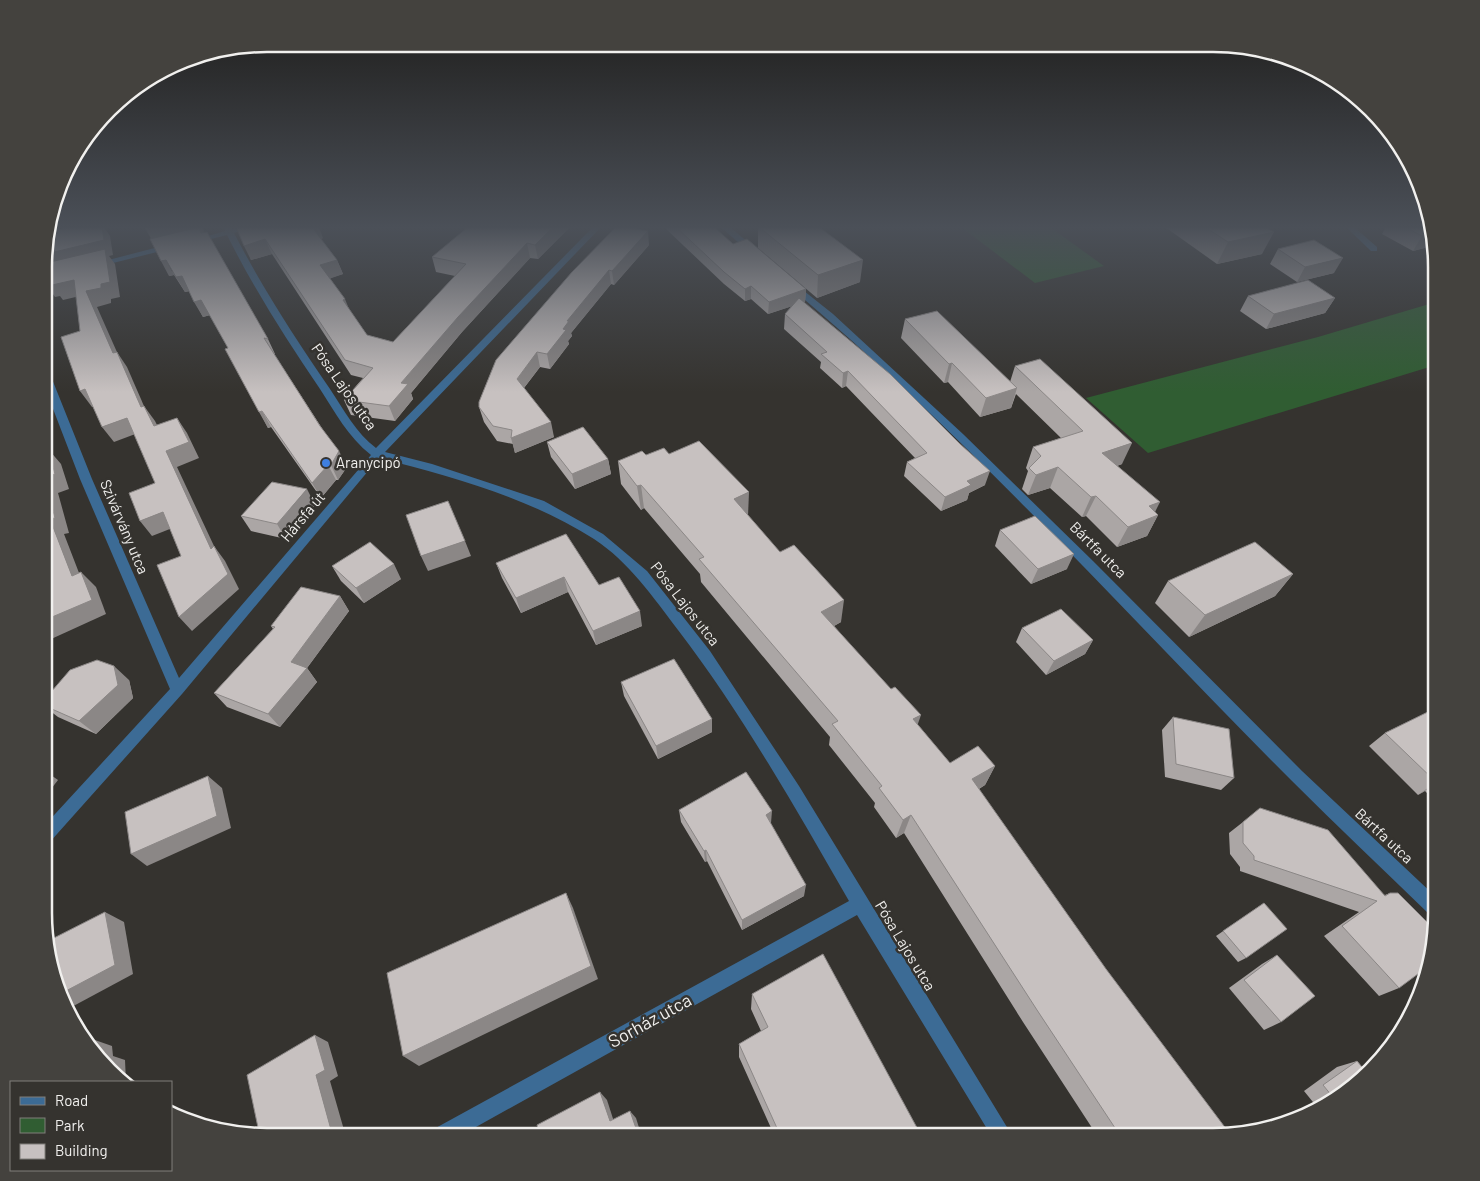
<svg xmlns="http://www.w3.org/2000/svg" width="1480" height="1181" font-family="Barlow,sans-serif">
<style>
.green{fill:#305d32}
.lines{fill:none;stroke-linecap:round;stroke-linejoin:round}
.minor{fill:#3c6b95;fill-rule:evenodd}
.wall{fill:#aba6a5}
.shaded-wall{fill:#8b8786}
.building{fill:#c7c1c0;stroke:#8b8786}
.shop-dot{fill:#3f7fe0;stroke:#35332f;stroke-width:2}
.labels{text-anchor:middle;stroke-width:5;stroke-linejoin:round;paint-order:stroke}
.street-label{font-size:15px;fill:#f1f0ee;stroke:#35332f}
.poi-label{font-size:15px;fill:#f1f0ee;stroke:#35332f;text-anchor:start}
.near-street-label{font-size:18px;fill:#f1f0ee;stroke:#35332f}
.rim{fill:none;stroke:#f1f0ee;stroke-width:2.5}
</style>
<rect width="100%" height="100%" fill="#35332f"/>
<g class="green">
<polygon points="961,227 1050,227 1104,266 1035,283"/>
<polygon points="1436,302 1436,365 1148,453 1086,398 1318,337"/>
</g>
<g class="lines">
<g class="minor">
<path d="M223,227H231L232,229L252,227L234,233C262,287 295,338 330,389C344,410 356,433 376,448L593,227H601L385,452L432,464L544,501L603,534L647,571L710,651L799,786L1013,1137H992L857,915L458,1137H429L432,1130L849,901C796,809 743,715 678,630C653,597 629,562 594,539C530,498 453,477 379,458L182,694L49,843L44,845V826L170,689L80,479L45,388V371L50,374L92,479L179,678L371,455C348,437 335,412 320,389C286,339 254,289 227,235L195,243L191,241L225,231Z"/>
<polygon points="721,227 730,227 757,250 757,254 751,254"/>
<polygon points="1346,227 1354,227 1377,247 1377,251 1371,251"/>
<polygon points="170,244 174,246 173,248 97,267 93,264"/>
<path d="M794,283L833,314L963,434L1093,561L1302,771L1436,897V917L1430,915C1384,870 1337,826 1291,780C1126,615 970,438 791,288L790,286Z"/>
</g>
</g>
<g class="wall">
<polygon points="242,227 323,238 321,239 337,260 343,274 330,278 350,311 367,335 393,342 455,276 436,272 432,257 570,227 538,259 530,258 462,332 411,393 413,399 395,421 351,415 344,400 363,378 351,375 272,254 251,260"/>
<polygon points="664,227 714,227 733,244 806,289 805,302 803,302 985,485 969,493 967,500 941,511 904,476 907,462 915,458 846,386 842,388 820,368 821,362 784,329 785,314 792,306 768,314 751,299 745,301 724,284"/>
<polygon points="758,227 819,227 860,282 817,298 758,248"/>
<polygon points="1165,227 1265,227 1262,254 1217,264"/>
<polygon points="1386,227 1428,227 1432,246 1413,251 1382,234"/>
<polygon points="204,232 268,339 275,354 274,354 347,467 338,480 336,480 321,498 271,427 268,428 228,348 210,315 203,317 189,291 185,292 174,275 169,276"/>
<polygon points="649,245 614,285 611,284 571,333 572,336 568,341 569,344 550,369 540,367 524,388 554,437 515,453 513,444 497,441 484,422 479,407 572,272"/>
<polygon points="1278,249 1334,273 1297,282 1270,264"/>
<polygon points="1248,296 1335,298 1325,313 1266,329 1240,311"/>
<polygon points="905,319 1010,382 1015,366 1122,464 1117,466 1158,515 1147,536 1117,547 1086,516 1082,517 1050,488 1028,495 1022,489 1028,471 1026,468 1033,447 1061,438 1016,394 1011,408 980,417 948,382 944,383 901,338"/>
<polygon points="547,442 608,459 611,474 575,489 551,457"/>
<polygon points="669,454 748,516 841,622 834,626 950,763 995,766 985,785 979,789 1212,1137 1098,1137 1023,1022 904,833 896,838 874,807 875,803 829,745 830,737 701,582 700,574 644,508 641,510 621,484 618,461 646,455"/>
<polygon points="315,505 286,539 251,531 241,516"/>
<polygon points="1000,530 1067,569 1031,584 995,546"/>
<polygon points="496,563 599,585 642,626 596,645 568,592 521,613 502,578"/>
<polygon points="332,566 401,579 364,603 341,581"/>
<polygon points="1293,574 1275,596 1189,637 1155,603 1168,581"/>
<polygon points="340,596 349,611 307,668 317,682 280,727 227,707 214,693 273,629 271,626"/>
<polygon points="1022,628 1093,640 1085,654 1046,675 1016,642"/>
<polygon points="129,680 133,698 96,734 58,717 45,707 45,699"/>
<polygon points="621,682 712,719 712,732 658,759 624,696"/>
<polygon points="1436,708 1436,802 1425,791 1418,795 1369,746 1385,733"/>
<polygon points="1173,717 1234,778 1221,790 1165,777 1162,730"/>
<polygon points="679,810 771,823 771,824 804,896 742,930 707,861 705,862 681,822"/>
<polygon points="1243,822 1385,895 1390,893 1399,988 1379,996 1324,936 1359,912 1240,871 1240,867 1230,854 1229,833"/>
<polygon points="1264,903 1246,958 1238,962 1216,936"/>
<polygon points="1277,955 1281,1022 1264,1030 1229,988 1262,964"/>
<polygon points="752,994 922,1137 775,1137 739,1057 739,1044 761,1031 751,1009"/>
<polygon points="1357,1061 1366,1072 1317,1107 1304,1091 1337,1067"/>
</g>
<g class="shaded-wall">
<polygon points="102,227 104,227 110,236 113,255 109,256 115,264 120,297 111,299 111,303 97,307 124,368 113,353 86,291 101,284 53,269 46,259 46,254"/>
<polygon points="161,227 203,227 204,233 155,245 146,230"/>
<polygon points="312,227 319,227 323,238 317,240"/>
<polygon points="553,227 570,227 538,259 535,245"/>
<polygon points="648,231 649,245 614,285 612,271"/>
<polygon points="1274,232 1262,254 1217,264 1228,242"/>
<polygon points="1430,235 1432,246 1413,251 1422,236"/>
<polygon points="265,239 272,254 251,260 244,246"/>
<polygon points="527,243 530,258 462,332 411,393 413,399 395,421 389,406 401,383 458,317"/>
<polygon points="1343,258 1334,273 1297,282 1305,267"/>
<polygon points="166,260 174,275 169,276 161,261"/>
<polygon points="337,260 343,274 326,280 320,265"/>
<polygon points="863,260 860,282 817,298 818,275"/>
<polygon points="609,270 611,284 571,333 572,336 568,341 569,344 550,369 547,354 563,329 567,321"/>
<polygon points="182,276 191,291 185,292 176,277"/>
<polygon points="51,280 74,280 84,295 63,300 60,296 55,297 46,284 46,282"/>
<polygon points="751,286 751,299 745,301 745,289"/>
<polygon points="806,289 805,302 768,314 769,302"/>
<polygon points="1335,298 1325,313 1266,329 1274,314"/>
<polygon points="345,299 351,314 343,300"/>
<polygon points="201,300 210,315 203,317 194,302"/>
<polygon points="117,352 127,367 147,413 141,407 137,398"/>
<polygon points="537,352 540,367 520,393 517,379"/>
<polygon points="952,363 948,382 944,383 949,364"/>
<polygon points="848,371 846,386 842,388 843,373"/>
<polygon points="1017,388 1011,408 980,417 986,398"/>
<polygon points="85,389 97,405 92,407 80,391"/>
<polygon points="144,406 155,421 165,441 154,426"/>
<polygon points="262,411 271,427 268,428 259,412"/>
<polygon points="127,418 138,433 114,442 102,427"/>
<polygon points="177,418 187,433 199,458 177,467 214,546 225,561 239,589 192,631 179,617 211,549 166,451"/>
<polygon points="551,422 554,437 515,453 511,438"/>
<polygon points="45,439 49,450 61,464 69,489 58,493 69,533 64,534 86,591 72,576 50,519 45,480"/>
<polygon points="1132,443 1122,464 1093,474 1102,453"/>
<polygon points="339,451 347,467 338,480 331,465"/>
<polygon points="608,459 611,474 575,489 572,474"/>
<polygon points="328,465 336,480 321,498 312,483"/>
<polygon points="1058,467 1050,488 1028,495 1036,475"/>
<polygon points="990,471 985,485 969,493 967,500 941,511 945,497 967,481"/>
<polygon points="641,485 644,508 641,510 637,486"/>
<polygon points="307,489 315,505 286,539 277,524"/>
<polygon points="749,492 748,516 734,499"/>
<polygon points="1096,496 1086,516 1082,517 1091,497"/>
<polygon points="1160,502 1152,518 1158,515 1147,536 1117,547 1128,527 1149,506"/>
<polygon points="163,512 175,527 152,536 140,521"/>
<polygon points="465,541 471,556 428,571 421,556"/>
<polygon points="1074,554 1067,569 1031,584 1038,569"/>
<polygon points="394,564 401,579 364,603 356,588"/>
<polygon points="81,572 96,587 106,614 49,640 45,637 45,620"/>
<polygon points="1293,574 1275,596 1189,637 1205,615"/>
<polygon points="564,577 568,592 521,613 516,598"/>
<polygon points="340,596 349,611 307,668 317,682 280,727 268,714 291,662"/>
<polygon points="844,600 841,622 818,635 821,612"/>
<polygon points="640,611 642,626 596,645 593,631"/>
<polygon points="1093,640 1085,654 1046,675 1054,661"/>
<polygon points="114,666 129,680 133,698 96,734 79,721"/>
<polygon points="921,715 914,735 913,719"/>
<polygon points="712,719 712,732 658,759 656,746"/>
<polygon points="995,766 985,785 963,798 972,779"/>
<polygon points="45,771 58,780 45,797"/>
<polygon points="208,776 222,788 231,828 147,866 131,854"/>
<polygon points="1436,782 1436,784 1418,795"/>
<polygon points="772,811 771,823 765,827 766,815"/>
<polygon points="911,815 904,833 896,838 903,820"/>
<polygon points="706,850 707,861 705,862 704,851"/>
<polygon points="806,885 804,896 742,930 742,920"/>
<polygon points="566,893 573,908 598,979 419,1066 403,1056"/>
<polygon points="105,912 124,922 133,974 66,1010 62,993"/>
<polygon points="315,1035 328,1042 338,1076 330,1081 346,1137 333,1137 316,1075"/>
<polygon points="92,1039 112,1046 113,1056 125,1060 126,1082 120,1081 92,1045"/>
<polygon points="600,1092 607,1100 616,1128 610,1121"/>
<polygon points="630,1111 636,1118 642,1137 639,1137"/>
</g>
<g class="building">
<polygon points="74,227 102,227 104,240 46,254 46,238 47,236 58,233 57,230"/>
<polygon points="145,227 161,227 146,230"/>
<polygon points="199,227 201,233 207,232 268,339 264,338 320,426 339,451 331,465 328,465 312,483 262,411 259,412 225,349 228,348 201,300 194,302 182,276 176,277 166,260 161,261 150,239"/>
<polygon points="242,227 312,227 337,260 320,265 345,299 343,300 367,335 393,342 466,264 432,257 468,227 553,227 535,245 527,243 458,317 401,383 408,384 389,406 344,400 373,368 345,360 265,239 244,246 237,229"/>
<polygon points="616,227 625,227 648,231 612,271 609,270 567,321 569,321 563,329 566,330 547,354 537,352 517,379 551,422 511,438 512,430 493,426 479,407 479,402 496,360 572,272"/>
<polygon points="676,227 714,227 733,244 747,239 806,289 769,302 751,286 745,289 724,272"/>
<polygon points="759,227 819,227 863,260 818,275"/>
<polygon points="1205,227 1265,227 1274,232 1228,242"/>
<polygon points="1405,227 1428,227 1430,235 1422,236"/>
<polygon points="1314,240 1343,258 1305,267 1278,249"/>
<polygon points="105,249 110,282 101,284 101,288 86,291 113,353 117,352 137,398 141,407 144,406 154,426 177,418 189,442 166,451 211,549 214,546 228,574 179,617 157,565 181,556 163,512 140,521 129,493 155,483 127,418 102,427 85,389 80,391 61,337 80,331 74,280 52,285 51,280 46,282 46,263"/>
<polygon points="1308,280 1335,298 1274,314 1248,296"/>
<polygon points="799,298 890,374 959,443 990,471 967,481 971,485 945,497 907,462 927,453 848,371 843,373 821,354 827,352 785,314"/>
<polygon points="937,311 1017,388 986,398 952,363 949,364 905,319"/>
<polygon points="1040,359 1132,443 1102,453 1160,502 1149,506 1158,515 1128,527 1096,496 1091,497 1058,467 1036,475 1029,468 1041,456 1033,447 1083,431 1015,366"/>
<polygon points="583,427 608,459 572,474 547,442"/>
<polygon points="699,441 749,492 734,499 780,552 794,545 844,600 821,612 891,689 895,687 921,715 913,719 950,763 978,746 995,766 972,779 1106,969 1230,1134 1212,1137 1121,1137 1037,1010 911,815 903,820 879,788 882,786 832,724 838,721 699,559 704,557 641,485 637,486 618,461 642,451 646,455 664,448 669,454"/>
<polygon points="48,449 55,474 45,478 45,450"/>
<polygon points="45,480 55,518 50,519 72,576 81,572 92,600 45,620"/>
<polygon points="272,482 307,489 277,524 241,516"/>
<polygon points="448,501 465,541 421,556 406,515"/>
<polygon points="1035,516 1074,554 1038,569 1000,530"/>
<polygon points="566,534 599,585 619,577 640,611 593,631 564,577 516,598 496,563"/>
<polygon points="370,542 394,564 356,588 332,566"/>
<polygon points="1255,542 1293,574 1205,615 1168,581"/>
<polygon points="301,587 340,596 291,662 307,668 268,714 214,693 275,627 271,626"/>
<polygon points="1061,609 1093,640 1054,661 1022,628"/>
<polygon points="674,659 712,719 656,746 621,682"/>
<polygon points="97,660 114,666 118,685 79,721 45,706 45,699 70,670"/>
<polygon points="1436,708 1436,782 1385,733"/>
<polygon points="1173,717 1229,729 1234,778 1176,764"/>
<polygon points="746,772 772,811 766,815 806,885 742,920 706,850 704,851 679,810"/>
<polygon points="208,776 217,816 131,854 125,812"/>
<polygon points="1260,808 1328,830 1385,896 1390,893 1398,893 1435,930 1426,968 1399,988 1342,926 1377,901 1254,860 1254,856 1243,843 1243,822"/>
<polygon points="566,893 591,966 403,1056 387,973"/>
<polygon points="1264,903 1287,929 1246,958 1223,931"/>
<polygon points="105,912 115,965 62,993 48,941"/>
<polygon points="823,954 922,1137 781,1137 739,1044 768,1027 752,994"/>
<polygon points="1277,955 1315,996 1281,1022 1244,980"/>
<polygon points="315,1035 325,1070 316,1075 333,1137 260,1137 247,1075"/>
<polygon points="92,1039 92,1045 88,1040"/>
<polygon points="105,1053 105,1063 100,1056"/>
<polygon points="1357,1061 1366,1072 1332,1096 1323,1085"/>
<polygon points="600,1092 610,1121 630,1111 639,1137 541,1137 537,1125"/>
</g>
<linearGradient id="sky" x2="0" y2="1"><stop stop-color="#1d1c1a"/><stop offset="0.58" stop-color="#4b5058"/><stop offset="1" stop-color="#4b5058" stop-opacity="0"/></linearGradient>
<rect width="1480" height="392" fill="url(#sky)"/>
<circle class="shop-dot" cx="326" cy="463" r="5"/>
<g class="labels">
<g class="street-label">
<text transform="translate(344 387) rotate(55)" y="5">Pósa Lajos utca</text>
<text transform="translate(303 517) rotate(-50)" y="5">Hársfa út</text>
<text transform="translate(124 527) rotate(67)" y="5">Szivárvány utca</text>
<text transform="translate(1098 550) rotate(45)" y="5">Bártfa utca</text>
<text transform="translate(685 604) rotate(52)" y="5">Pósa Lajos utca</text>
<text transform="translate(1384 836) rotate(43)" y="5">Bártfa utca</text>
<text transform="translate(905 946) rotate(59)" y="5">Pósa Lajos utca</text>
</g>
<g class="poi-label">
<text x="336" y="468">Aranycipó</text>
</g>
<g class="near-street-label">
<text transform="translate(650 1021) rotate(-29)" y="6">Sorház utca</text>
</g>
</g>
<path d="M0 0H1480V1181H0ZM267 52H1213A215 215 0 0 1 1428 267V913A215 215 0 0 1 1213 1128H267A215 215 0 0 1 52 913V267A215 215 0 0 1 267 52Z" fill="#44423e" fill-rule="evenodd"/>
<path class="rim" d="M267 52H1213A215 215 0 0 1 1428 267V913A215 215 0 0 1 1213 1128H267A215 215 0 0 1 52 913V267A215 215 0 0 1 267 52Z"/>
<rect x="10" y="1081" width="162" height="90" fill="#35332f" stroke="#807f7b"/>
<rect x="20" y="1097" width="25" height="8" fill="#3c6b95" stroke="#807f7b"/>
<text x="55" y="1106" font-size="15" fill="#f1f0ee">Road</text>
<rect x="20" y="1118" width="25" height="15" fill="#305d32" stroke="#807f7b"/>
<text x="55" y="1131" font-size="15" fill="#f1f0ee">Park</text>
<rect x="20" y="1144" width="25" height="15" fill="#c7c1c0" stroke="#807f7b"/>
<text x="55" y="1156" font-size="15" fill="#f1f0ee">Building</text>
</svg>
